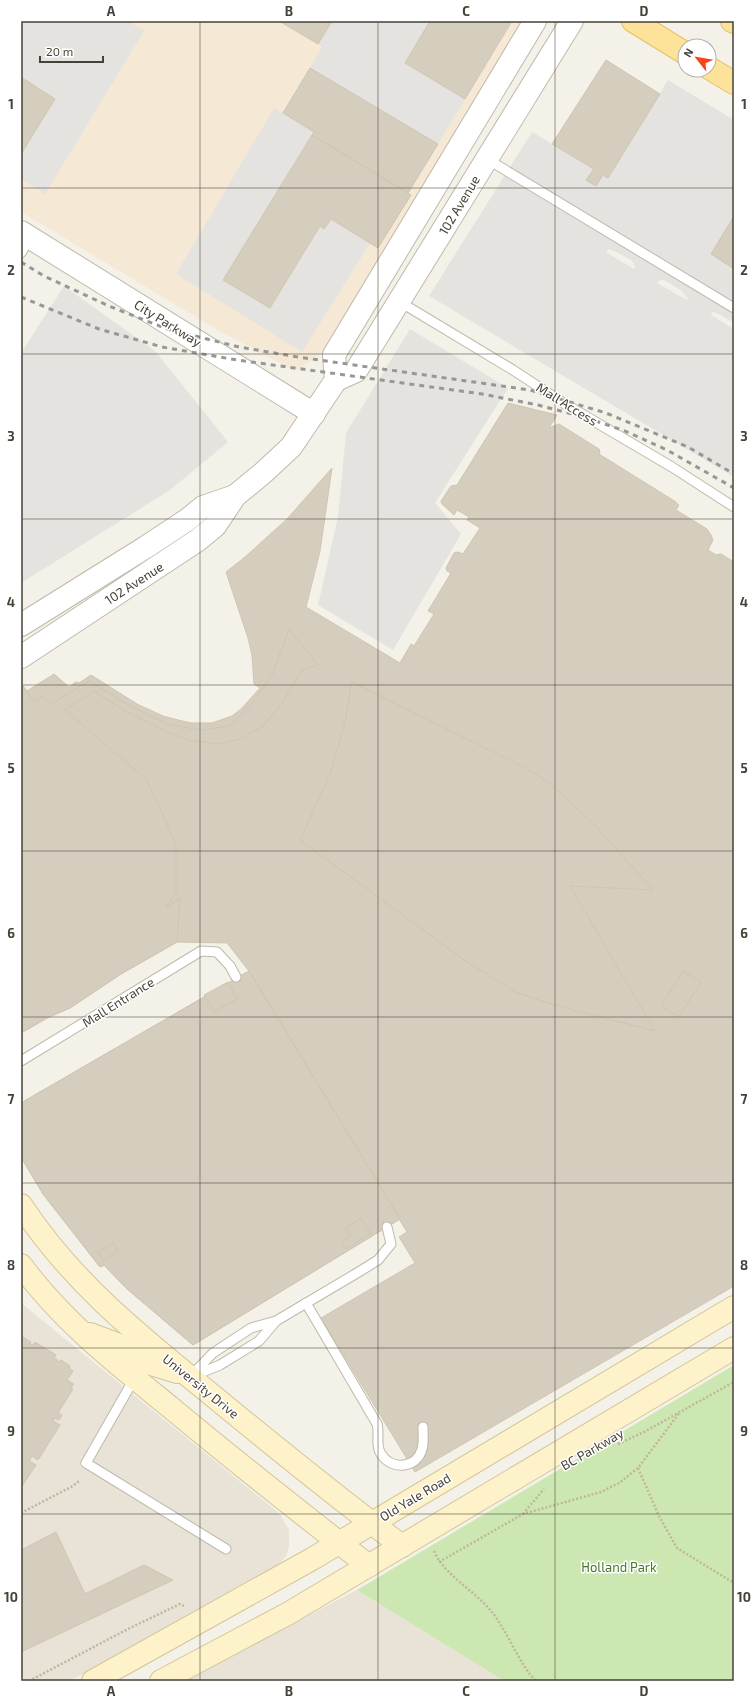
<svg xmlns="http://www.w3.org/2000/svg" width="755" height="1702" font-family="'Exo 2',sans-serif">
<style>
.residential{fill:#e8e3d6}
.commercial{fill:#f5e8d4}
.green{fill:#cde7b2}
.parking{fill:#e5e3e0;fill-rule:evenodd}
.building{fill:#d5cdbe;stroke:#d0c5b1}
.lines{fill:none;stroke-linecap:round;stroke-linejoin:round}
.service-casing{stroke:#bfb9ab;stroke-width:11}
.tertiary-casing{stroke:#bfb9ab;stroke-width:24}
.secondary-casing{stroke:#d3c599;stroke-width:24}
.primary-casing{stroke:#e2c168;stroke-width:24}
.path{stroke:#c1b59c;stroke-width:2.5;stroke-dasharray:2 2;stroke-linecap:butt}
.service{stroke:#fff;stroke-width:9}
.tertiary{stroke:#fff;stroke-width:22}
.secondary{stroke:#fdf2c9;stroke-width:22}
.primary{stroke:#fce399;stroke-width:22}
.rail{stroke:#979797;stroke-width:3;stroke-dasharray:5 5;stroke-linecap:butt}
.grid{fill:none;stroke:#474137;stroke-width:1;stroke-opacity:0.55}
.labels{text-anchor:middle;stroke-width:3;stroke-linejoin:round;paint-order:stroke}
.street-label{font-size:13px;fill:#474137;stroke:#fff}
.park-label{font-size:13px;fill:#46782b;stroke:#fff}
.neatline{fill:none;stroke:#474137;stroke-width:1.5}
.grid-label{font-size:13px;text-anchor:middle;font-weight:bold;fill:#474137}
</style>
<rect width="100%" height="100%" fill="#f4f1e8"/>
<g class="residential">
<polygon points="21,1303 280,1514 289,1530 289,1546 287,1554 282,1561 274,1567 70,1681 21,1681"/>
<polygon points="357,1590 504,1681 184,1681"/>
</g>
<polygon class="commercial" points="21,21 525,21 326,351 295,371 216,329 21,212"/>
<polygon class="green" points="734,1365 734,1681 504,1681 357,1590"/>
<g class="parking">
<polygon points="21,21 128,21 144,31 45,194 21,179 21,154 55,99 21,77"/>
<polygon points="332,21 430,21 405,63 465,99 438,144 310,68 322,47 318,44"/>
<path d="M668,80L734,120V216L711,254L734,269V323L717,313L712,312L711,315L734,329V477L429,296L532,132L594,169L586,180L596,186L603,175L608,177ZM610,249L631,260L634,264L635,268L634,269L607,253V250ZM660,280H664L682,291L688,299L687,300L657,283Z"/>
<polygon points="274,108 314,132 224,280 270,308 320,226 324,228 331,219 370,243 302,352 176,274"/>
<polygon points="64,286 155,351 228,442 170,490 21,583 21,353"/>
<polygon points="410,329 508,388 435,503 461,534 393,650 318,605 338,517 346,433"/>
</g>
<g class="building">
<polygon points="279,21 332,21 318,44"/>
<polygon points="430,21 512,21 465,99 405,63"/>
<polygon points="606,60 660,94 608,178 603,175 596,186 586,180 594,169 552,144"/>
<polygon points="310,68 438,144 408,193 312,135 314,132 283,113"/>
<polygon points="21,77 55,99 21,154"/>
<polygon points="312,135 411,195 378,248 331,219 324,229 320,226 270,308 223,280"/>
<polygon points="734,216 734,269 711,254"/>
<polygon points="508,403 557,415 549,428 559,424 599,449 600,452 599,454 676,502 676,503 679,505 676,510 707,529 711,535 713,540 708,550 716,555 721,554 734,562 734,1286 415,1472 321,1318 415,1263 399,1237 407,1232 249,971 227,943 177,942 121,974 70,1008 49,1017 21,1033 21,697 23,686 27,691 54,674 69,687 76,682 79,683 91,675 137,704 163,716 174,719 191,723 212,723 232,716 241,709 260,688 254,684 252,655 248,638 226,572 245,557 287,519 332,468 320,551 306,607 400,663 411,644 414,646 434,614 428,611 451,573 447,571 446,568 454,553 458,552 463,554 480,528 467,520 469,517 457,510 454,515 442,504 441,501 451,486 457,485"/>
<polygon points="289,629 318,665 302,670 280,706 262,727 240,739 217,744 189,740 165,731 127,712 94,691 65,710 147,780 176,845 176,893 165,908 180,898 177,942 121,974 70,1008 49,1017 21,1033 21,697 23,686 34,701 42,697 51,704 89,681 130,706 167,724 200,730 230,726 254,701 273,673"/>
<polygon points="352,682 530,770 549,783 593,823 653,890 570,886 655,1031 551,1004 516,992 467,962 300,840 331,771 344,726"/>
<polygon points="249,971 400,1219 193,1345 126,1288 104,1265 100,1267 43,1194 21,1157 21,1103"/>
<polygon points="249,971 400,1219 193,1345 126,1288 104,1265 100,1267 43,1194 21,1157 21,1103"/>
<polygon points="683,971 701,982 679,1017 661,1006"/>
<polygon points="228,982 237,999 214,1012 204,995"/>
<polygon points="361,1218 371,1233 346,1249 341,1242 351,1236 346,1228"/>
<polygon points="113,1243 118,1251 103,1261 98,1252"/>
<polygon points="21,1336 31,1342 30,1344 33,1345 35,1342 56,1355 54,1358 60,1362 61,1360 70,1366 69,1368 73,1371 67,1380 74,1384 71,1388 73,1389 58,1413 62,1415 59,1420 54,1418 53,1421 60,1425 38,1460 32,1456 29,1461 36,1465 22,1486"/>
<polygon points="56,1532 85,1594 144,1565 173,1580 21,1652 21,1550"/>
</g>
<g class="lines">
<g class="service-casing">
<g id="service">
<polyline points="487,159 734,308"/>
<polyline points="21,253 30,238"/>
<polyline points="400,302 513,370 565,404 672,467 734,507"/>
<polyline points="21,1061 201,951 217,952 230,966 236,977"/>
<path d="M306,1303L377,1424C380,1433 375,1445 381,1454C392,1471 417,1468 422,1449C424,1443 423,1434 423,1427"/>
<polyline points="193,1376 220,1365 259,1341 276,1321"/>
<polyline points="190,1377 213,1353 251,1328 276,1321 357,1273 378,1260 391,1244 387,1227"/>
<polyline points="134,1379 86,1463 226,1549"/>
</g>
</g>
<g class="tertiary-casing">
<g id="tertiary">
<polyline points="21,232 314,414"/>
<polyline points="336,380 334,355 535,21"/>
<polyline points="21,625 146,547 187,520 203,507 235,496"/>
<polyline points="21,657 198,540 215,526 235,496 263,473 291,447 336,380 356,371 572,21"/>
</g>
</g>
<g class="secondary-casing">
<g id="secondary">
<path d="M21,1205C73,1284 141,1337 213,1396C275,1447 338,1498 402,1546"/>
<path d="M21,1265C62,1321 117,1364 170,1407C235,1461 302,1514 369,1566"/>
<polyline points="90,1334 122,1346 145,1362 177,1372"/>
<polyline points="93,1681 312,1559 734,1307"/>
<polyline points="161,1681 289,1613 734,1348"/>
</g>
</g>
<g class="primary-casing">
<g id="primary">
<polyline points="633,21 685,53"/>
<polyline points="732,21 734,22"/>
<polyline points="709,68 734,83"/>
</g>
</g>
<g class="path">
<polyline points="618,1444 644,1432 734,1382"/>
<polyline points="638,1468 659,1516 677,1548 734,1583"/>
<polyline points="21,1513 73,1486 79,1481"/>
<polyline points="523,1514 544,1489"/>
<path d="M434,1551C445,1576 474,1590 491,1611C507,1630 520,1666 536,1681"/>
<polyline points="439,1562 523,1514 601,1492 619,1483 638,1468 680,1412"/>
<polyline points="29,1681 128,1629 180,1604 184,1606"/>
</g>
<use href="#service" class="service"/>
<use href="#tertiary" class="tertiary"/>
<use href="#secondary" class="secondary"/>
<use href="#primary" class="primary"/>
<g class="rail">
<polyline points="21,262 44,276 109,306 167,329 239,347 298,357 530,390 606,413 688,447 734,474"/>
<polyline points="21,297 99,329 162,347 237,360 482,394 538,405 587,418 625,431 667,450 734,488"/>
</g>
</g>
<path class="grid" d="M200,21V1681M378,21V1681M555,21V1681M21,188H734M21,354H734M21,519H734M21,685H734M21,851H734M21,1017H734M21,1183H734M21,1348H734M21,1514H734"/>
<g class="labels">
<g class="street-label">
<text transform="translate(459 205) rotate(-59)" y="5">102 Avenue</text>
<text transform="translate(168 323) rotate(32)" y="5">City Parkway</text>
<text transform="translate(567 404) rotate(32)" y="5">Mall Access</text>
<text transform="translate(134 583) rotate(-33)" y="5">102 Avenue</text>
<text transform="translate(118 1002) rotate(-32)" y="5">Mall Entrance</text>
<text transform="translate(201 1386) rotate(39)" y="5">University Drive</text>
<text transform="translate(592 1449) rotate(-30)" y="5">BC Parkway</text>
<text transform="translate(415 1497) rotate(-31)" y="5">Old Yale Road</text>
</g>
<g class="park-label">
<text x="619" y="1572">Holland Park</text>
</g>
</g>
<rect width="755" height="1702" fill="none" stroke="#ffffff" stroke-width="44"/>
<g transform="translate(697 58) rotate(301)"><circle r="19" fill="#ffffff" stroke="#b5b3af"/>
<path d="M0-3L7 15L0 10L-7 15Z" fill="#f6451d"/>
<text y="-6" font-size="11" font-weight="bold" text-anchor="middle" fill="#474137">N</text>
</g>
<path d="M40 56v6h63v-6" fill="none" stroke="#474137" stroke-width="2"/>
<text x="46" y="56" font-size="12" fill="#474137" stroke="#ffffff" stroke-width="3" paint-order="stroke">20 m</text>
<rect x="22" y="22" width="711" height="1658" class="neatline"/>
<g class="grid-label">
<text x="111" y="16">A</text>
<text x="289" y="16">B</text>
<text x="466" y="16">C</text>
<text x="644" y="16">D</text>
<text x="11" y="109">1</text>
<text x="744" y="109">1</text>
<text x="11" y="275">2</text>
<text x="744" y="275">2</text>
<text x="11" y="441">3</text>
<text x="744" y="441">3</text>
<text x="11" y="607">4</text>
<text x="744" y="607">4</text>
<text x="11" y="773">5</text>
<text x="744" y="773">5</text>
<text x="11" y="938">6</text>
<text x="744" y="938">6</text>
<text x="11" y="1104">7</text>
<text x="744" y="1104">7</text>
<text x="11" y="1270">8</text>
<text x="744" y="1270">8</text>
<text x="11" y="1436">9</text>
<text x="744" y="1436">9</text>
<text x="11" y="1602">10</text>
<text x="744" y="1602">10</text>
<text x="111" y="1696">A</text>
<text x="289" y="1696">B</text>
<text x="466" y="1696">C</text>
<text x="644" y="1696">D</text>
</g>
</svg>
